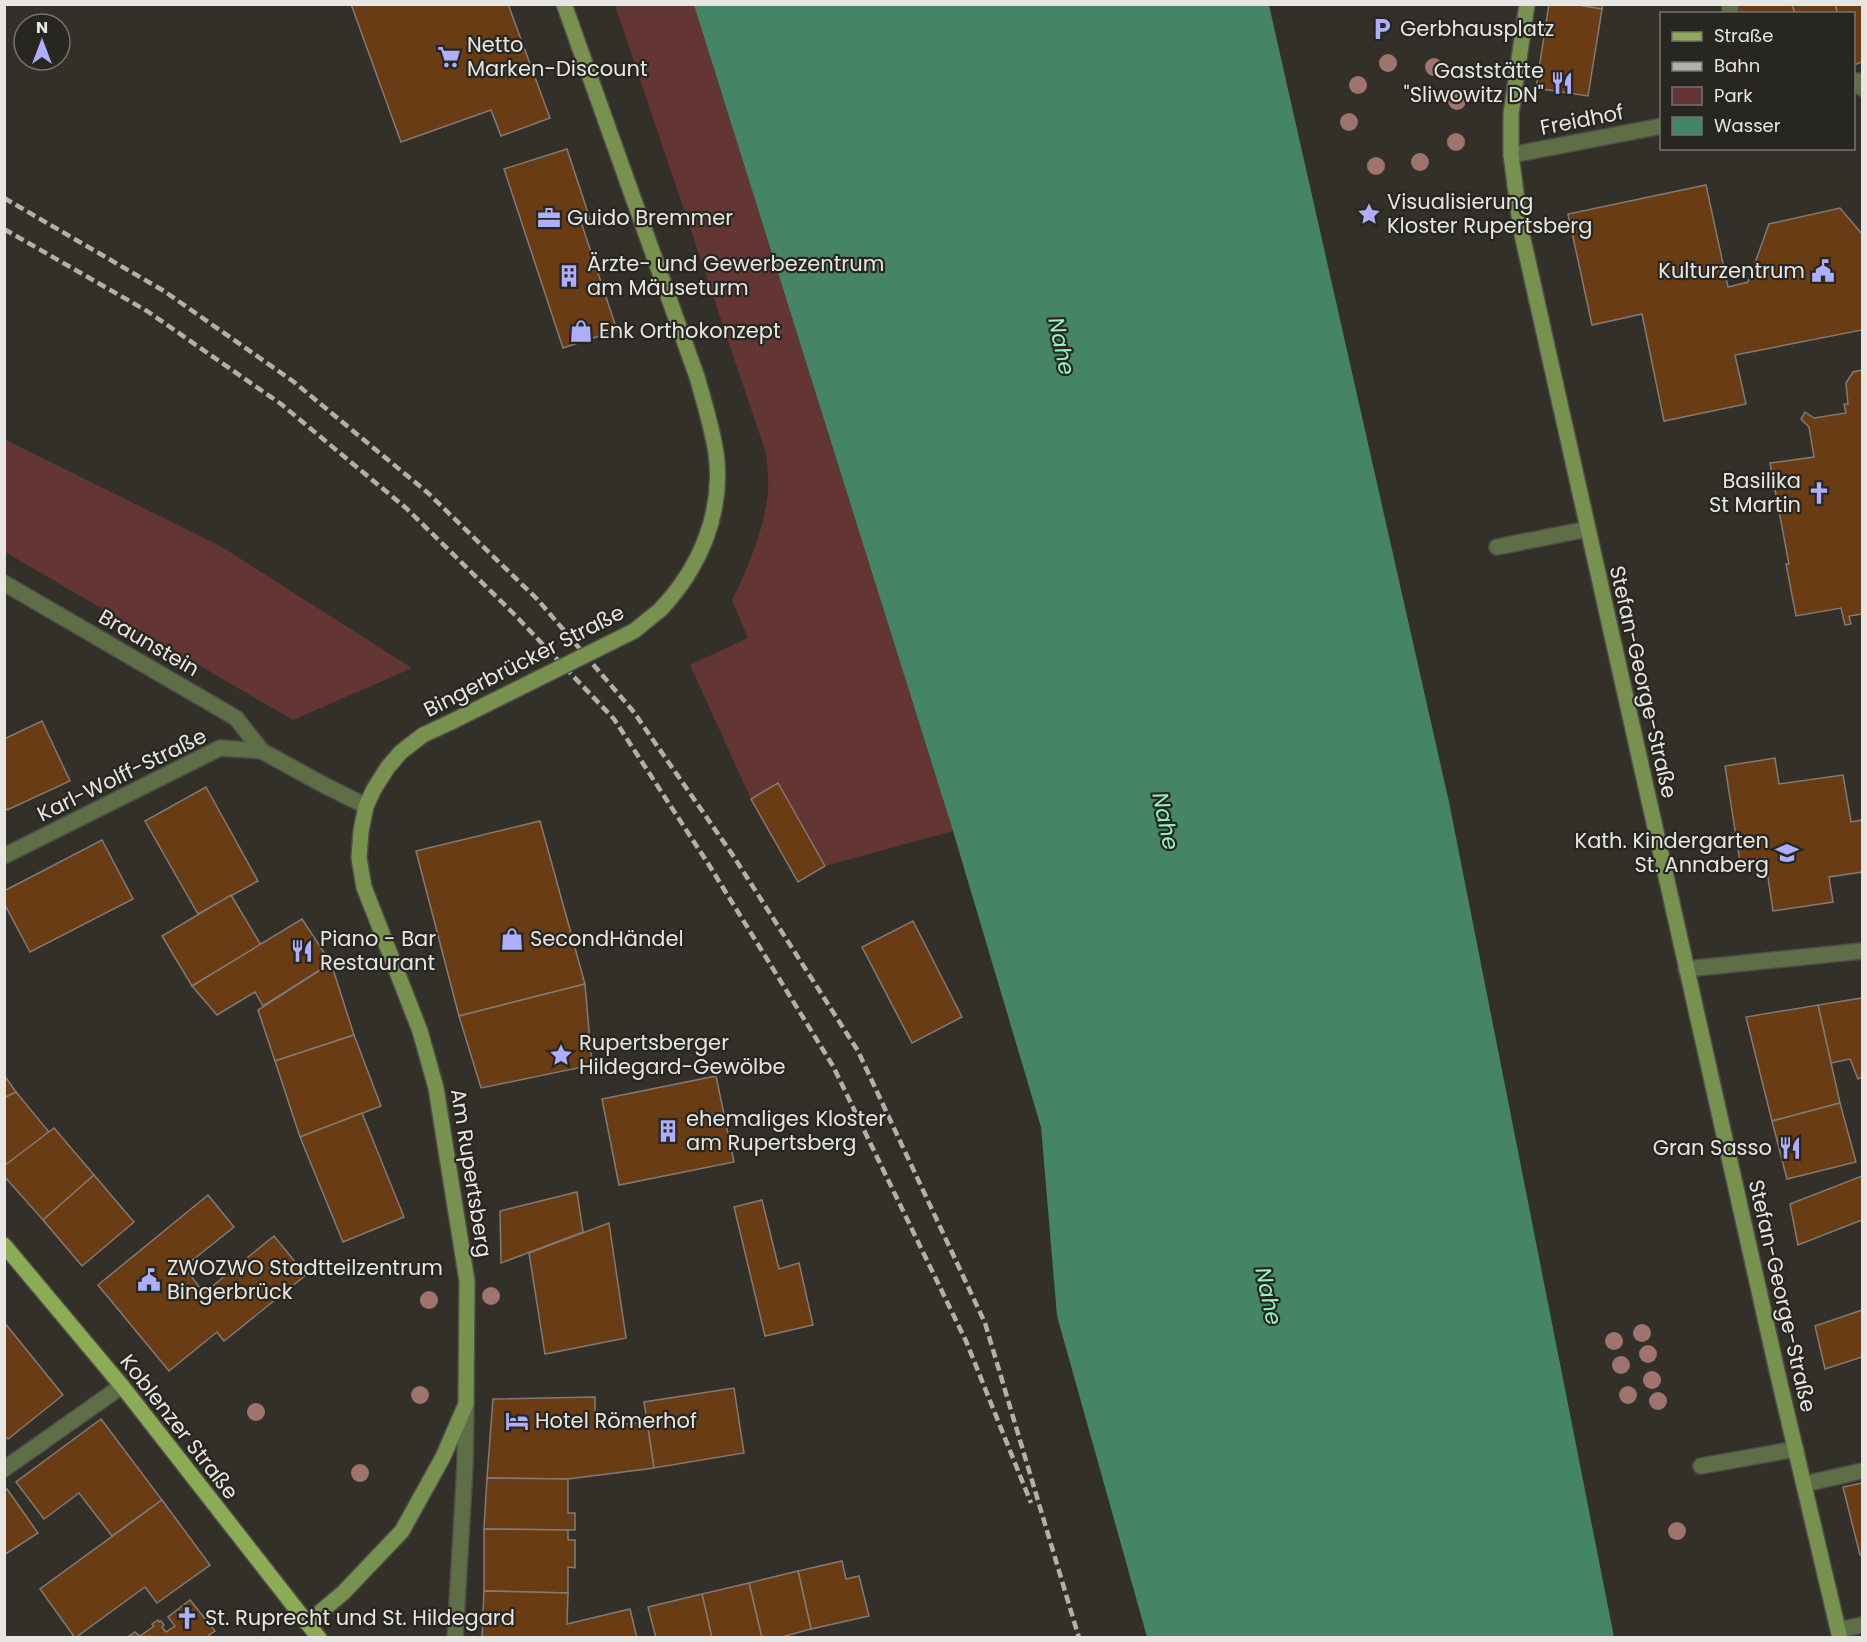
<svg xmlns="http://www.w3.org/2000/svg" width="1867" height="1642" font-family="Poppins,sans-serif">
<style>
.green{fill:#633633}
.water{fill:#458464}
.building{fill:#693c14;stroke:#827a75;stroke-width:1.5}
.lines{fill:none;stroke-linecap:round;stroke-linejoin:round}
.lane-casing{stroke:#4f4d47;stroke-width:18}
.street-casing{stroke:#4f4d47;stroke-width:18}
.secondary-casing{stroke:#4f4d47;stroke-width:18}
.primary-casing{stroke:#4f4d47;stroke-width:18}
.lane{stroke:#5e6e46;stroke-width:15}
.street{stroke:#5e6e46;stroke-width:15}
.secondary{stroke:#77914f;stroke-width:15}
.primary{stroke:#8bab54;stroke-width:15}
.rail{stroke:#b1b0ab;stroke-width:4.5;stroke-dasharray:9 4.5;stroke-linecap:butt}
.secondary-bridge-casing{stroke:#4f4d47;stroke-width:18;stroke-linecap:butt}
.secondary-bridge{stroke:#77914f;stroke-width:15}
.tree{fill:#9e746d}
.labels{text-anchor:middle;stroke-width:4.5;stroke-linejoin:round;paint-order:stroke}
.poi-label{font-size:21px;fill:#e7e6e2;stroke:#282620;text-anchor:start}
.street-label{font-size:21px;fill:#e7e6e2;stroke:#282620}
.water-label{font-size:22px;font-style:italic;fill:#96f4c3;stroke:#282620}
</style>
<rect width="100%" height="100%" fill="#323029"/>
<g class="green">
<path d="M615,5H694L953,831L825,866L778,783L751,799L690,665L748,638L732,600C749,567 764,529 768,492C769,479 767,466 766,453Z"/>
<polygon points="4,439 222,547 412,668 293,720 5,552"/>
</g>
<polygon class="water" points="694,5 1269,5 1449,802 1614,1637 1147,1637 1057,1316 1041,1127 953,831"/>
<g class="building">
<polygon points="351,4 508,4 550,118 501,136 491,110 401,142"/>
<polygon points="1549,4 1573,4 1602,9 1588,96 1536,88"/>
<polygon points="1573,4 1603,4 1602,9"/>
<polygon points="1737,4 1792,4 1795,14 1737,14"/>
<polygon points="1792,4 1835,4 1838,14 1795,14"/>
<polygon points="1835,4 1862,4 1862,62 1854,65 1854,14 1838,14"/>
<polygon points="567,149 590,219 581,222 617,330 563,348 504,169"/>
<polygon points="1706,185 1728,287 1748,282 1769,224 1840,208 1862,234 1862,330 1735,355 1746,404 1664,421 1642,314 1592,325 1568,214"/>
<polygon points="1862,370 1862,614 1849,616 1851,624 1845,625 1841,608 1796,616 1786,564 1789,564 1770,463 1814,457 1809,427 1801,419 1805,412 1814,418 1846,413 1844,404 1848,404 1846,383 1853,372"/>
<polygon points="42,721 70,781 7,810 4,805 4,739"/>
<polygon points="1775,758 1779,784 1843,775 1851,822 1862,820 1862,872 1829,877 1833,902 1773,911 1765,858 1740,862 1725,766"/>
<polygon points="778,783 825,866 798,882 751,799"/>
<polygon points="206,787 258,881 198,914 145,821"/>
<polygon points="540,821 585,984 459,1016 416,851"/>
<polygon points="102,840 133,899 30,952 4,903 4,891"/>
<polygon points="231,895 261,945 192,986 162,936"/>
<polygon points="302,919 331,963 263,1006 255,992 217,1015 192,986"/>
<polygon points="913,921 962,1017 912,1043 862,947"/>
<polygon points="331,963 354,1035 275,1061 258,1010"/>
<polygon points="585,984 592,1065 481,1088 459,1016"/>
<polygon points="1862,998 1862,1077 1858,1079 1850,1059 1831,1063 1818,1005"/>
<polygon points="1818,1005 1840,1103 1772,1121 1746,1017"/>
<polygon points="354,1035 381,1106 300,1137 275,1061"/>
<polygon points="4,1075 16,1092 4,1098"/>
<polygon points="716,1076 734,1162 619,1185 602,1099"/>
<polygon points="16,1092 49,1132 4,1166 4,1098"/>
<polygon points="1840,1103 1856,1162 1787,1179 1772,1121"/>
<polygon points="362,1113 404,1217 343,1242 300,1137"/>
<polygon points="54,1128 94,1175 43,1220 4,1176 4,1166"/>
<polygon points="94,1175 134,1222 82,1266 43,1220"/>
<polygon points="1862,1176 1862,1220 1798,1245 1790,1204"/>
<polygon points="577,1192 583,1232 501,1263 500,1211"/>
<polygon points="208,1195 234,1227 184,1267 204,1293 274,1236 306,1275 224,1341 217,1332 169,1371 98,1285"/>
<polygon points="762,1200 779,1269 799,1263 813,1325 765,1336 734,1207"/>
<polygon points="609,1223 626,1338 545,1354 529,1253"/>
<polygon points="1862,1310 1862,1357 1825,1369 1815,1326"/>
<polygon points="4,1322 63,1395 8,1439 4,1435"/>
<polygon points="734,1388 744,1453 654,1468 644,1402"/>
<polygon points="595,1397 595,1427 647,1422 654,1468 568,1479 487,1478 493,1399"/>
<polygon points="101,1419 162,1500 112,1536 79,1493 44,1519 16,1482"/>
<polygon points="487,1478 568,1479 568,1513 575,1513 575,1530 484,1529"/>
<polygon points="1862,1483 1862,1554 1860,1555 1843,1487"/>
<polygon points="7,1489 38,1533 4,1555 4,1491"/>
<polygon points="162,1500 210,1565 157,1603 145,1587 75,1638 40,1589"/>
<polygon points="484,1529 568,1530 568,1540 575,1540 575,1568 568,1567 568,1593 484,1591"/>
<polygon points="842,1561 846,1579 859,1576 869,1616 811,1629 798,1571"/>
<polygon points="798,1571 811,1629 778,1638 762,1638 749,1583"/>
<polygon points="749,1583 762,1638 712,1638 702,1594"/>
<polygon points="484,1591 568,1593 567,1624 630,1609 637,1638 482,1638"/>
<polygon points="702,1594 712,1638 656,1638 648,1607"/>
<polygon points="190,1600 215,1631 209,1635 211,1638 129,1636 135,1632 140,1636 154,1626 152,1624 158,1620 159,1622 161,1621 164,1625 162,1627 166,1632 175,1626 168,1617"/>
</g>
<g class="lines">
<g class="lane-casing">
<g id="lane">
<polyline points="1497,547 1588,529"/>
<polyline points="1701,1466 1796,1449"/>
</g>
</g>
<g class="street-casing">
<g id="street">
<polyline points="1730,14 1730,4"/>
<polyline points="1854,82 1858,81 1862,88"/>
<polyline points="1511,155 1662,126"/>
<polyline points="4,583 236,718 262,751 322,784 366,806"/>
<polyline points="4,856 220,748 262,751"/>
<polyline points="1686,969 1862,951"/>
<polyline points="4,1469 122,1386"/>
<polyline points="1804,1484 1862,1471"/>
<polyline points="1839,1630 1862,1625"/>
<polyline points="455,1638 465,1466 466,1404"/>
</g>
</g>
<g class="secondary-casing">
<g id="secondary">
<path d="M564,4L697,377C704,402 712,427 716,453C724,512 700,568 660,610"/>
<polyline points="1527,4 1511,114 1511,155 1521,230 1777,1371 1840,1638"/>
<polyline points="307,1623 343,1593 402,1531 443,1457 466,1404 467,1281 436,1088 420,1031 364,887 359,858 361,831 366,806 374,789 388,767 401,752 423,735 451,722"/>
</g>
</g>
<g class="primary-casing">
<polyline id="primary" points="4,1245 122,1386 319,1638"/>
</g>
<use href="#lane" class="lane"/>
<use href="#street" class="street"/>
<use href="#secondary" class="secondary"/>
<use href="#primary" class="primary"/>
<g class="rail">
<polyline points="4,198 164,291 294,382 428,493 538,600 633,711 732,854 858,1051 985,1323 1079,1638"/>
<polyline points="4,229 147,311 281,404 406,508 514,614 614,719 709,865 833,1066 966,1341 1031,1503"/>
</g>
<g class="secondary-bridge-casing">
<polyline id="secondary-bridge" points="451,722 634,631 660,610"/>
</g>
<use href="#secondary-bridge" class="secondary-bridge"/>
</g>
<g class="tree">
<circle cx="1388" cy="63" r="9"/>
<circle cx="1434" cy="67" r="9"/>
<circle cx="1358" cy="85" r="9"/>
<circle cx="1457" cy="101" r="9"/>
<circle cx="1349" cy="122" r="9"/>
<circle cx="1456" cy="142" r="9"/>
<circle cx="1420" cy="162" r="9"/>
<circle cx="1376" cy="166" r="9"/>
<circle cx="491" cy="1296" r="9"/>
<circle cx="429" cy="1300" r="9"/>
<circle cx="1642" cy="1333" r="9"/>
<circle cx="1614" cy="1341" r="9"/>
<circle cx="1648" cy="1354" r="9"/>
<circle cx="1621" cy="1365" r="9"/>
<circle cx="1652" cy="1380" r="9"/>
<circle cx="420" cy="1395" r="9"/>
<circle cx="1628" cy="1395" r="9"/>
<circle cx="1658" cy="1401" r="9"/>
<circle cx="256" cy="1412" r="9"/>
<circle cx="360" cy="1473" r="9"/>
<circle cx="1677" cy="1531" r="9"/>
</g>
<defs>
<g id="parking-bare" transform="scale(1.8)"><path d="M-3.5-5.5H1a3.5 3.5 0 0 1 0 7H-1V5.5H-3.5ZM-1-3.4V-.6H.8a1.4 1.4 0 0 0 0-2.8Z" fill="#adaffb" stroke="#282620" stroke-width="2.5" paint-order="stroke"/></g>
<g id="supermarket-bare" transform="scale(1.8)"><path d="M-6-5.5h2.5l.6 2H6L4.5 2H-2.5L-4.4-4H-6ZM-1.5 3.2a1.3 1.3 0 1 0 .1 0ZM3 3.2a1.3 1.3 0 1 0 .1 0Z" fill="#adaffb" stroke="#282620" stroke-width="2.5" paint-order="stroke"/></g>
<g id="restaurant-bare" transform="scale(1.8)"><path d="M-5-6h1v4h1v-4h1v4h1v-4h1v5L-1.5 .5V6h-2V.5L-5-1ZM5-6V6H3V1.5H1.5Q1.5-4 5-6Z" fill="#adaffb" stroke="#282620" stroke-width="2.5" paint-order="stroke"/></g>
<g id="sight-bare" transform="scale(1.8)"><path d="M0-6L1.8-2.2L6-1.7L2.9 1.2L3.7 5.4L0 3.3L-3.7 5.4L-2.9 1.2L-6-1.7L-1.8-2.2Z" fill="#adaffb" stroke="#282620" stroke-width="2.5" paint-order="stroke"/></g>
<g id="office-bare" transform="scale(1.8)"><path d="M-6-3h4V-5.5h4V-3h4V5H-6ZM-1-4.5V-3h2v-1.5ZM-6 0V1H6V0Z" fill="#adaffb" stroke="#282620" stroke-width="2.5" paint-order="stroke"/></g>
<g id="civic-bare" transform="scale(1.8)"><path d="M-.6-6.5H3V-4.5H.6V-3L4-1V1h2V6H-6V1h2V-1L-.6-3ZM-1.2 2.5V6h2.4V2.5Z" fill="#adaffb" stroke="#282620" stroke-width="2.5" paint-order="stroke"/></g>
<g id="building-bare" transform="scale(1.8)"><path d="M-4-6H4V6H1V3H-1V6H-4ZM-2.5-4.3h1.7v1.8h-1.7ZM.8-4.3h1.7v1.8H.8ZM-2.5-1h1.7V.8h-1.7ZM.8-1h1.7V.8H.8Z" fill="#adaffb" stroke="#282620" stroke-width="2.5" paint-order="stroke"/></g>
<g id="shop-bare" transform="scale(1.8)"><path d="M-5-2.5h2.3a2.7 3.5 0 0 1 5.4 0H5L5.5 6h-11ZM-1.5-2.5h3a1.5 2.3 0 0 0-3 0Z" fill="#adaffb" stroke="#282620" stroke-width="2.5" paint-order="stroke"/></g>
<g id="church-bare" transform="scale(1.8)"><path d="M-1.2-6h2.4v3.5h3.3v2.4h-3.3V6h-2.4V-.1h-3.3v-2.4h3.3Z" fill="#adaffb" stroke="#282620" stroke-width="2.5" paint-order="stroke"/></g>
<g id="school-bare" transform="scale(1.8)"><path d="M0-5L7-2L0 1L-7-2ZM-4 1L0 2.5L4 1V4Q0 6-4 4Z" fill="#adaffb" stroke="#282620" stroke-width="2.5" paint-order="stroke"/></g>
<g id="hotel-bare" transform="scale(1.8)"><path d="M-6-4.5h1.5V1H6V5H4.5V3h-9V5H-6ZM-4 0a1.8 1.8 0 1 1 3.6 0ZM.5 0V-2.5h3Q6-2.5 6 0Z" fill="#adaffb" stroke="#282620" stroke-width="2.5" paint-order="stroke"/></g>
</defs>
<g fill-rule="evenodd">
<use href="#parking-bare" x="1382" y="29"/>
<use href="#supermarket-bare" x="449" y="57"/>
<use href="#restaurant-bare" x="1562" y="83"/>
<use href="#sight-bare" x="1369" y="214"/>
<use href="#office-bare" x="549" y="218"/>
<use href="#civic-bare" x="1823" y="271"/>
<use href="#building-bare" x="569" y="276"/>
<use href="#shop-bare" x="581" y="331"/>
<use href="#church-bare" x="1819" y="493"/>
<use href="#school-bare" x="1787" y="853"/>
<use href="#shop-bare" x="512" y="939"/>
<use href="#restaurant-bare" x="302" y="951"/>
<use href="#sight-bare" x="561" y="1055"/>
<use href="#building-bare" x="668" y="1131"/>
<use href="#restaurant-bare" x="1790" y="1148"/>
<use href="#civic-bare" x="149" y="1280"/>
<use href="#hotel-bare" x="517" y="1421"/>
<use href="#church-bare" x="187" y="1618"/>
</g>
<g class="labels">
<g class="poi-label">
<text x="1400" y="36">Gerbhausplatz</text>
<text x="467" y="52">Netto<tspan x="467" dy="24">Marken-Discount</tspan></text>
<text x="1544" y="78" text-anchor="end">Gaststätte<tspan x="1544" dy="24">"Sliwowitz DN"</tspan></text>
<text x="1387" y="209">Visualisierung<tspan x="1387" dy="24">Kloster Rupertsberg</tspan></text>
<text x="567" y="225">Guido Bremmer</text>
<text x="587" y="271">Ärzte- und Gewerbezentrum<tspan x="587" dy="24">am Mäuseturm</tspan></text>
<text x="1805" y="278" text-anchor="end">Kulturzentrum</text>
<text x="599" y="338">Enk Orthokonzept</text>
<text x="1801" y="488" text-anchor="end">Basilika<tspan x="1801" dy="24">St Martin</tspan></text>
<text x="1769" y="848" text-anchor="end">Kath. Kindergarten<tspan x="1769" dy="24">St. Annaberg</tspan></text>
<text x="320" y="946">Piano - Bar<tspan x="320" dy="24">Restaurant</tspan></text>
<text x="530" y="946">SecondHändel</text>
<text x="579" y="1050">Rupertsberger<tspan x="579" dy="24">Hildegard-Gewölbe</tspan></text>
<text x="686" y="1126">ehemaliges Kloster<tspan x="686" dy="24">am Rupertsberg</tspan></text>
<text x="1772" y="1155" text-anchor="end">Gran Sasso</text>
<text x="167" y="1275">ZWOZWO Stadtteilzentrum<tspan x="167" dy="24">Bingerbrück</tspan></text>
<text x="535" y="1428">Hotel Römerhof</text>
<text x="205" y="1625">St. Ruprecht und St. Hildegard</text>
</g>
<g class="street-label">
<text transform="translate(1582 120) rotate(-11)" y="7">Freidhof</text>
<text transform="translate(149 643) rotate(30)" y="7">Braunstein</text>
<text transform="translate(524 661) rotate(-27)" y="7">Bingerbrücker Straße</text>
<text transform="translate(1643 682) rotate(77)" y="7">Stefan-George-Straße</text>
<text transform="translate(122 775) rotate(-26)" y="7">Karl-Wolff-Straße</text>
<text transform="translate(471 1173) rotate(81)" y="7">Am Rupertsberg</text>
<text transform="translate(1782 1296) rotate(77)" y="7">Stefan-George-Straße</text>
<text transform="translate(179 1427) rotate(52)" y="7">Koblenzer Straße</text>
</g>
<g class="water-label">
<text transform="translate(1062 346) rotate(78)" y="8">Nahe</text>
<text transform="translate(1166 821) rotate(78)" y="8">Nahe</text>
<text transform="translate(1269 1296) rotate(78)" y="8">Nahe</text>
</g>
</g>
<rect width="1867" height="1642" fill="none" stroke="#e7e6e2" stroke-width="12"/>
<rect x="1660" y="12" width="195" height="138" fill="#282620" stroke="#74736e" stroke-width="1.5"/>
<rect x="1672" y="32" width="30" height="9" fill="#8bab54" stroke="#74736e" stroke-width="1.5"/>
<text x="1714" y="42" font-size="18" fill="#e7e6e2">Straße</text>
<rect x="1672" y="62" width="30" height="9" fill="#b1b0ab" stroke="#74736e" stroke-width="1.5"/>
<text x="1714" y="72" font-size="18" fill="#e7e6e2">Bahn</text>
<rect x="1672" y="87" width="30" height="18" fill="#633633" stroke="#74736e" stroke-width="1.5"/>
<text x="1714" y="102" font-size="18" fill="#e7e6e2">Park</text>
<rect x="1672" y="117" width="30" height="18" fill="#458464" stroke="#74736e" stroke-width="1.5"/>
<text x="1714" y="132" font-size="18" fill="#e7e6e2">Wasser</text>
<g transform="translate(42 42)"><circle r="28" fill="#282620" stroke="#74736e" stroke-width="1.5"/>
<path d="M0-4.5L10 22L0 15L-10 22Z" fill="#adaffb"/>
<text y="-9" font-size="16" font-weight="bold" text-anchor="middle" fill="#e7e6e2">N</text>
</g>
</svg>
